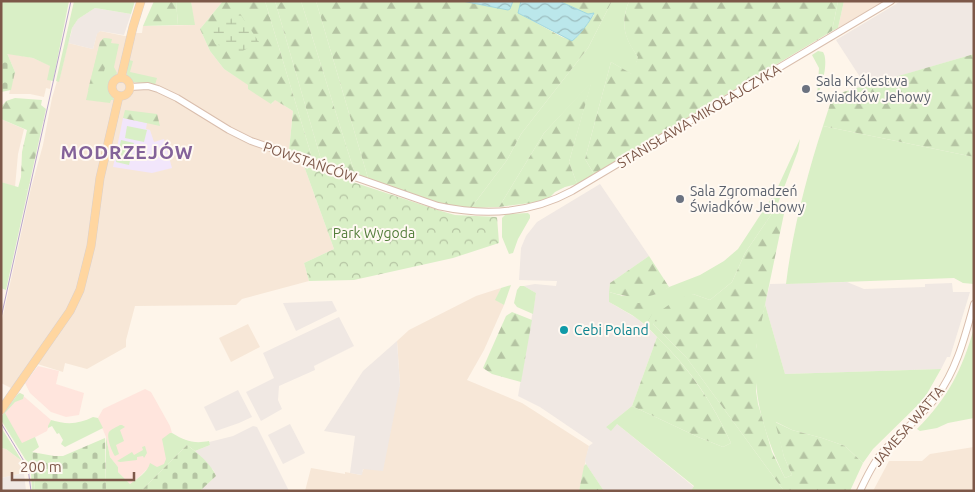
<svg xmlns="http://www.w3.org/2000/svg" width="975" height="492" font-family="Ubuntu,sans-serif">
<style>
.residential{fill:#f7e7d7}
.commercial{fill:#ffe5dd}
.industrial{fill:#f0e8e3}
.education{fill:#f2e6fb}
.grass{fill:#d9efc6}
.forest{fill:url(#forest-firs)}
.wetland{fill:url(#wetland-marsh)}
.cemetery{fill:url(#cemetery-stones)}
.park{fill:url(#park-crowns)}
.water{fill:url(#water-waves);stroke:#a0d8de}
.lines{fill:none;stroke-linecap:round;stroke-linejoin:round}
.secondary-casing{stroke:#d9bead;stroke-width:8}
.primary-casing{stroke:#dbd0cc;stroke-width:9}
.secondary{stroke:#fff;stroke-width:6}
.primary{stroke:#ffd6a0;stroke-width:8}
.tram{stroke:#b7a5cb;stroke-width:1}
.worship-dot{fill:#6b7280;stroke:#fff9f2;stroke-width:2}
.culture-dot{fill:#0f9aa8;stroke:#fff9f2;stroke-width:2}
.labels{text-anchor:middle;stroke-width:4;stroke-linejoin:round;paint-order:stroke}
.worship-label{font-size:14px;fill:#5b616d;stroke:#fff9f2;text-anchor:start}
.street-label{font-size:14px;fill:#7d5849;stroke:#fff9f2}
.park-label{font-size:14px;fill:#547e3c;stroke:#fff9f2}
.culture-label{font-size:14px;fill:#0d838f;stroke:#fff9f2;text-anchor:start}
.district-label{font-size:19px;font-weight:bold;letter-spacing:1px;fill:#836299;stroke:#fff9f2}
</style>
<defs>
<pattern id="forest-firs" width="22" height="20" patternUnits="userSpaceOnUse" patternTransform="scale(1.25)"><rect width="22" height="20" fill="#d9efc6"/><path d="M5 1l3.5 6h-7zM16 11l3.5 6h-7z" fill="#b5c4a3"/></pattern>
<pattern id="wetland-marsh" width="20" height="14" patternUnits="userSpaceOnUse" patternTransform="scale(1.25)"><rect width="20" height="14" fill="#d9efc6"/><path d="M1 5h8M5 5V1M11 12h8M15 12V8" fill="none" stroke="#b5c4a3"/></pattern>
<pattern id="cemetery-stones" width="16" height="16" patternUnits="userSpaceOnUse" patternTransform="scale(1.25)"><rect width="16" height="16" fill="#d9efc6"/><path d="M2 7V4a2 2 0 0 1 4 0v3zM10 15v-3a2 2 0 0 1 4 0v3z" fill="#b5c4a3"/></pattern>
<pattern id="park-crowns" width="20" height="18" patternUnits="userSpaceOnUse" patternTransform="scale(1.25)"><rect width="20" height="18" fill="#d9efc6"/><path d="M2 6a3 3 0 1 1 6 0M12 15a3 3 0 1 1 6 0" fill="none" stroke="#b5c4a3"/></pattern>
<pattern id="water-waves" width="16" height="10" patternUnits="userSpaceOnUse" patternTransform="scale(1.25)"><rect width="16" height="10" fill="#bbe7eb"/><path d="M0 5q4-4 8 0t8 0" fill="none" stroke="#9dbec0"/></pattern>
</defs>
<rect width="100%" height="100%" fill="#fef5ea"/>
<g class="residential">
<polygon points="191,1 223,1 200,29 210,51 224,69 249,85 272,104 274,99 293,111 289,150 304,166 334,249 304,263 309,281 242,299 236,305 135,306 126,340 126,347 87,369 65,363 63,372 31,362 11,388 1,383 1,325 31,188 43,145 52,98 57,81 59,81 68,43 93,49 97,33 100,31 135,38 136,33 142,33 143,26 194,25"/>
<polygon points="844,1 885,1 838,28"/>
<polygon points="7,53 33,58 51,66 48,79 51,81 50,89 46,88 44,97 30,94 9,94 15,72"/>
<polygon points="1,119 24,129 18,154 15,187 1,182"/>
<polygon points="501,288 496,300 504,305 484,350 467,380 522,403 589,446 579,491 305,491 311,468 345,474 345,472 361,475 400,385 397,341 409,330 476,296"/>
<polygon points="248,324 260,347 231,362 219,338"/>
<polygon points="974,447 974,491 873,491 889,461 922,461 930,454"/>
<polygon points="1,448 6,449 22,461 24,473 1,478"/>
</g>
<g class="commercial">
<polygon points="38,366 59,371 56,384 84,393 79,415 66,417 51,412 30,393 25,383"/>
<polygon points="145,389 151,392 170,426 172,433 172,447 166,468 146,470 136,480 130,484 118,472 118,467 110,457 106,437 98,418 103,409"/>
<polygon points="20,393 51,420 47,431 22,444 4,412 18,394"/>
</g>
<g class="industrial">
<polygon points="901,1 974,1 974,54 852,90 850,84 860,77 836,40"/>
<polygon points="95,8 131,14 124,35 100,31 97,34 93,49 68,43 71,34 72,28 78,19"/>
<polygon points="600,184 649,256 610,283 609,302 638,319 657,337 632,406 606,427 617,424 694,487 691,491 604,491 586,464 585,460 589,446 593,443 540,407 518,396 536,293 524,286 535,284 556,286 557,281 519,280 521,248 526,236 537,222"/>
<polygon points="847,282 864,289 925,287 925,284 952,283 953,292 970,292 950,357 947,357 941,369 785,374 765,304 770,284"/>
<polygon points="332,301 337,311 296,331 283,303"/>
<polygon points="339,317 354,346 314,366 315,370 279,386 278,400 282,409 261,421 246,392 274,378 263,353"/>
<polygon points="397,341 400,385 383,471 363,469 362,475 350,473 355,436 324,431 363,371"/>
<polygon points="238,390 252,417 239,423 216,431 204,407"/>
<polygon points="290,424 305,453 283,464 268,435"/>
<polygon points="253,426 257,427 289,491 200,491 216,476 214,471 195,451 210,445 209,442 233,436"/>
<polygon points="24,473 26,491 1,491 1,478"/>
</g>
<polygon class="education" points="123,118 147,123 146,129 150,130 154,142 164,139 172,168 152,173 113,167"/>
<g class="grass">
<polygon points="1,1 69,1 53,81 47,80 50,66 33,58 1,53"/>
<polygon points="74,1 135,1 131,14 95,8 78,19 72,28 59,82 56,81"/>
<polygon points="176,1 191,1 195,25 178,25"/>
<polygon points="265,1 275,1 322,163 313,161"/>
<polygon points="301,1 316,1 368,178 355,174"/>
<path d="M612,1H629C620,24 624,37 638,57L633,75L611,62L585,159L594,174L577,184L569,162L591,83L544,133L499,207L471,208L507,160L521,134L588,48Z"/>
<polygon points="838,1 844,1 838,28 832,31"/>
<polygon points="104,38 112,39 111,43 119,44 114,67 117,73 110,88 114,100 111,100 110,103 86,100 100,42"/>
<path d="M818,51L823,52C829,61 822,87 817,96L819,68L812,55Z"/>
<path d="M129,60L133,61L130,72L157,78L155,85C134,79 122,91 129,60Z"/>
<polygon points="127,126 147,130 144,142 125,138"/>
<path d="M823,126L974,157V284L963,283L954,278L786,284C792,233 807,174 823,126Z"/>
<path d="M800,139L798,151L777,206L745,253L732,282L710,300L693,294L653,324L686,357L784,491H691L694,486L617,424L611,431L606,427L632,406L698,437L723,447L731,443C713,403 690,369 659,339C652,332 646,325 639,320C630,313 619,308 609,302V292L623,296L654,295L669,287L700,275L724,261L738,249L776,191Z"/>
<polygon points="121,140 134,143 129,165 116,162"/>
<polygon points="1,182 28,190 6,290 1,288"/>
<polygon points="528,213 530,215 530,218 518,239 513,253 509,254 502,237 502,218 506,214"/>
<polygon points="511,285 504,305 495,300 501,288"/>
<polygon points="520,286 524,286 536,293 533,314 517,307 514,303 517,290"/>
<path d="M765,304L785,374L941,369L924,399L873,449L863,463L845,446L822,438L792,430L776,422L784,457L792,475L785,478C765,437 752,396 756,349C757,334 762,319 765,304Z"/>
<path d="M974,328V418L948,423L937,428L920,431L917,429C948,398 962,370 974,328Z"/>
<polygon points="20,393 24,395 23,399 15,402 5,413 22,443 35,437 39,447 32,452 35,491 32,491 31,472 27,462 1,420 1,417 18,394"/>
<path d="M93,417L98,418L103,428L65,447L61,444L63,440L59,433L57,434L52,426L48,428V426L51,420C67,425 79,424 93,417Z"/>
<path d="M120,425H122L125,427L120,430L124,441L116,445L119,454L115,456C112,452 106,437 109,432C111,429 117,427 120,425Z"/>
<polygon points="1,427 22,461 6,449 1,448"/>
<path d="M170,433H172C185,441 194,444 209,441L210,445L195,451L187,445L141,491H106V437L110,457L118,467V472L130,484C137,479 148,472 150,463L157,467L164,464L166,459L162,439Z"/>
<polygon points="145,446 147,453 144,458 143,456 137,457 137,460 120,462 117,461 132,452 134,455 143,450 142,447"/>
</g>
<g class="forest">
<polygon points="154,1 176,1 178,25 143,26"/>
<polygon points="223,1 265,1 313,161 289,150 293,111 275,100 271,104 248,89 248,85 224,69 210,51 200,29"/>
<polygon points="275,1 301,1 355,174 322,163"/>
<polygon points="316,1 462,1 508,10 510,9 513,1 521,1 518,13 562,37 568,39 577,37 594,15 592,13 588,14 559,1 612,1 588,48 521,134 507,160 471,208 440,204 368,178"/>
<path d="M629,1H838L832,31L594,174L585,159L611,62L632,74L638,57C624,38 620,24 629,1Z"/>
<polygon points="104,38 110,39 108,56 99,91 88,90 100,42"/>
<polygon points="974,54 974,157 823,126 833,95"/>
<polygon points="592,81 569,162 577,184 565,187 555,192 546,201 499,207 544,133"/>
<polygon points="15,98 42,100 41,105 46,109 28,190 18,188 21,177 22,152 27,130 1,119 1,107 6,101"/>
<polygon points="125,110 157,114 160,126 123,118"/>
<polygon points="777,206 785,209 756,348 756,391 758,404 772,452 785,478 792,475 784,457 775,422 792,430 822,438 845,446 863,463 850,491 784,491 686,357 653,324 663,309 677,299 693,294 710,300 732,282 745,253"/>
<path d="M649,256L669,287C651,301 630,298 609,292L610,283Z"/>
<polygon points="654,300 656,303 656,307 648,321 619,302 639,303"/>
<polygon points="512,312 532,320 521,382 492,374 483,368 506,316"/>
<path d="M657,337C689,368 713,403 731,443L723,447L698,437L632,406Z"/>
<polygon points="586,464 604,491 579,491 584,466"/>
</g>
<polygon class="wetland" points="240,14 259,42 241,52 215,44 211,28"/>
<g class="cemetery">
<polygon points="1,53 7,53 15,72 11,90 1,92"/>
<polygon points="105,438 106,491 35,491 32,452 54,456 63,456"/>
<path d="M187,445C198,453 211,464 216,476L200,491H141Z"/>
</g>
<polygon class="park" points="304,166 441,211 455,215 497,217 499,243 453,258 354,280 309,281 304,263 334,249"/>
<g class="water">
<polygon points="462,1 513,1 510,9 508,10"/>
<path d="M521,1H559L588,14L594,13C591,20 579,36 572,41L518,13Z"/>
</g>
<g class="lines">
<g class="secondary-casing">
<g id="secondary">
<path d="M130,87L148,86L158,89L177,98L229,130L251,141L438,206C484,216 530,214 572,191L891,1"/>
<path d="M860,491C866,478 872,465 881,454C898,434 921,418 937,396C957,369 965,336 974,304"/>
</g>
</g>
<g class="primary-casing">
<g id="primary">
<polyline points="121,78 133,27 141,1"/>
<circle cx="121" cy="87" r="9"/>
<polyline points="1,410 70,311 80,290 91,246 100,178 119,96"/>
</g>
</g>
<use href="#secondary" class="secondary"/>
<use href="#primary" class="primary"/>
<g class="tram">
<polyline points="1,318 71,1"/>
<polyline points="1,423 28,468 31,491"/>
</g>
</g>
<g class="worship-dot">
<circle cx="806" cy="89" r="5"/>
<circle cx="680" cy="199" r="5"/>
</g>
<circle class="culture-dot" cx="564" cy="330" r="5"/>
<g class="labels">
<g class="worship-label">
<text x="816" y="86">Sala Królestwa<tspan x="816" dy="16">Swiadków Jehowy</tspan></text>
<text x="690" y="196">Sala Zgromadzeń<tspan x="690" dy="16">Świadków Jehowy</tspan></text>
</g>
<g class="street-label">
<text transform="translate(699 116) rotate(-31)" y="5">STANISŁAWA MIKOŁAJCZYKA</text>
<text transform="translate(310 162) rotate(19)" y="5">POWSTAŃCÓW</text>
<text transform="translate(908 426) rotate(-49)" y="5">JAMESA WATTA</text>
</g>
<g class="park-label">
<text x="374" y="238">Park Wygoda</text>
</g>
<g class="culture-label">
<text x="574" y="335">Cebi Poland</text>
</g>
<g class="district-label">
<text x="127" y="159">MODRZEJÓW</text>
</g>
</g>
<rect width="975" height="492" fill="none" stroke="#7d5849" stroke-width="5"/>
<path d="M12 472v8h122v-8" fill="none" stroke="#7d5849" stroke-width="2.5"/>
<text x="20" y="472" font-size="15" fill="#7d5849" stroke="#fff9f2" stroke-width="4" paint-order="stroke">200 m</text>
</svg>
